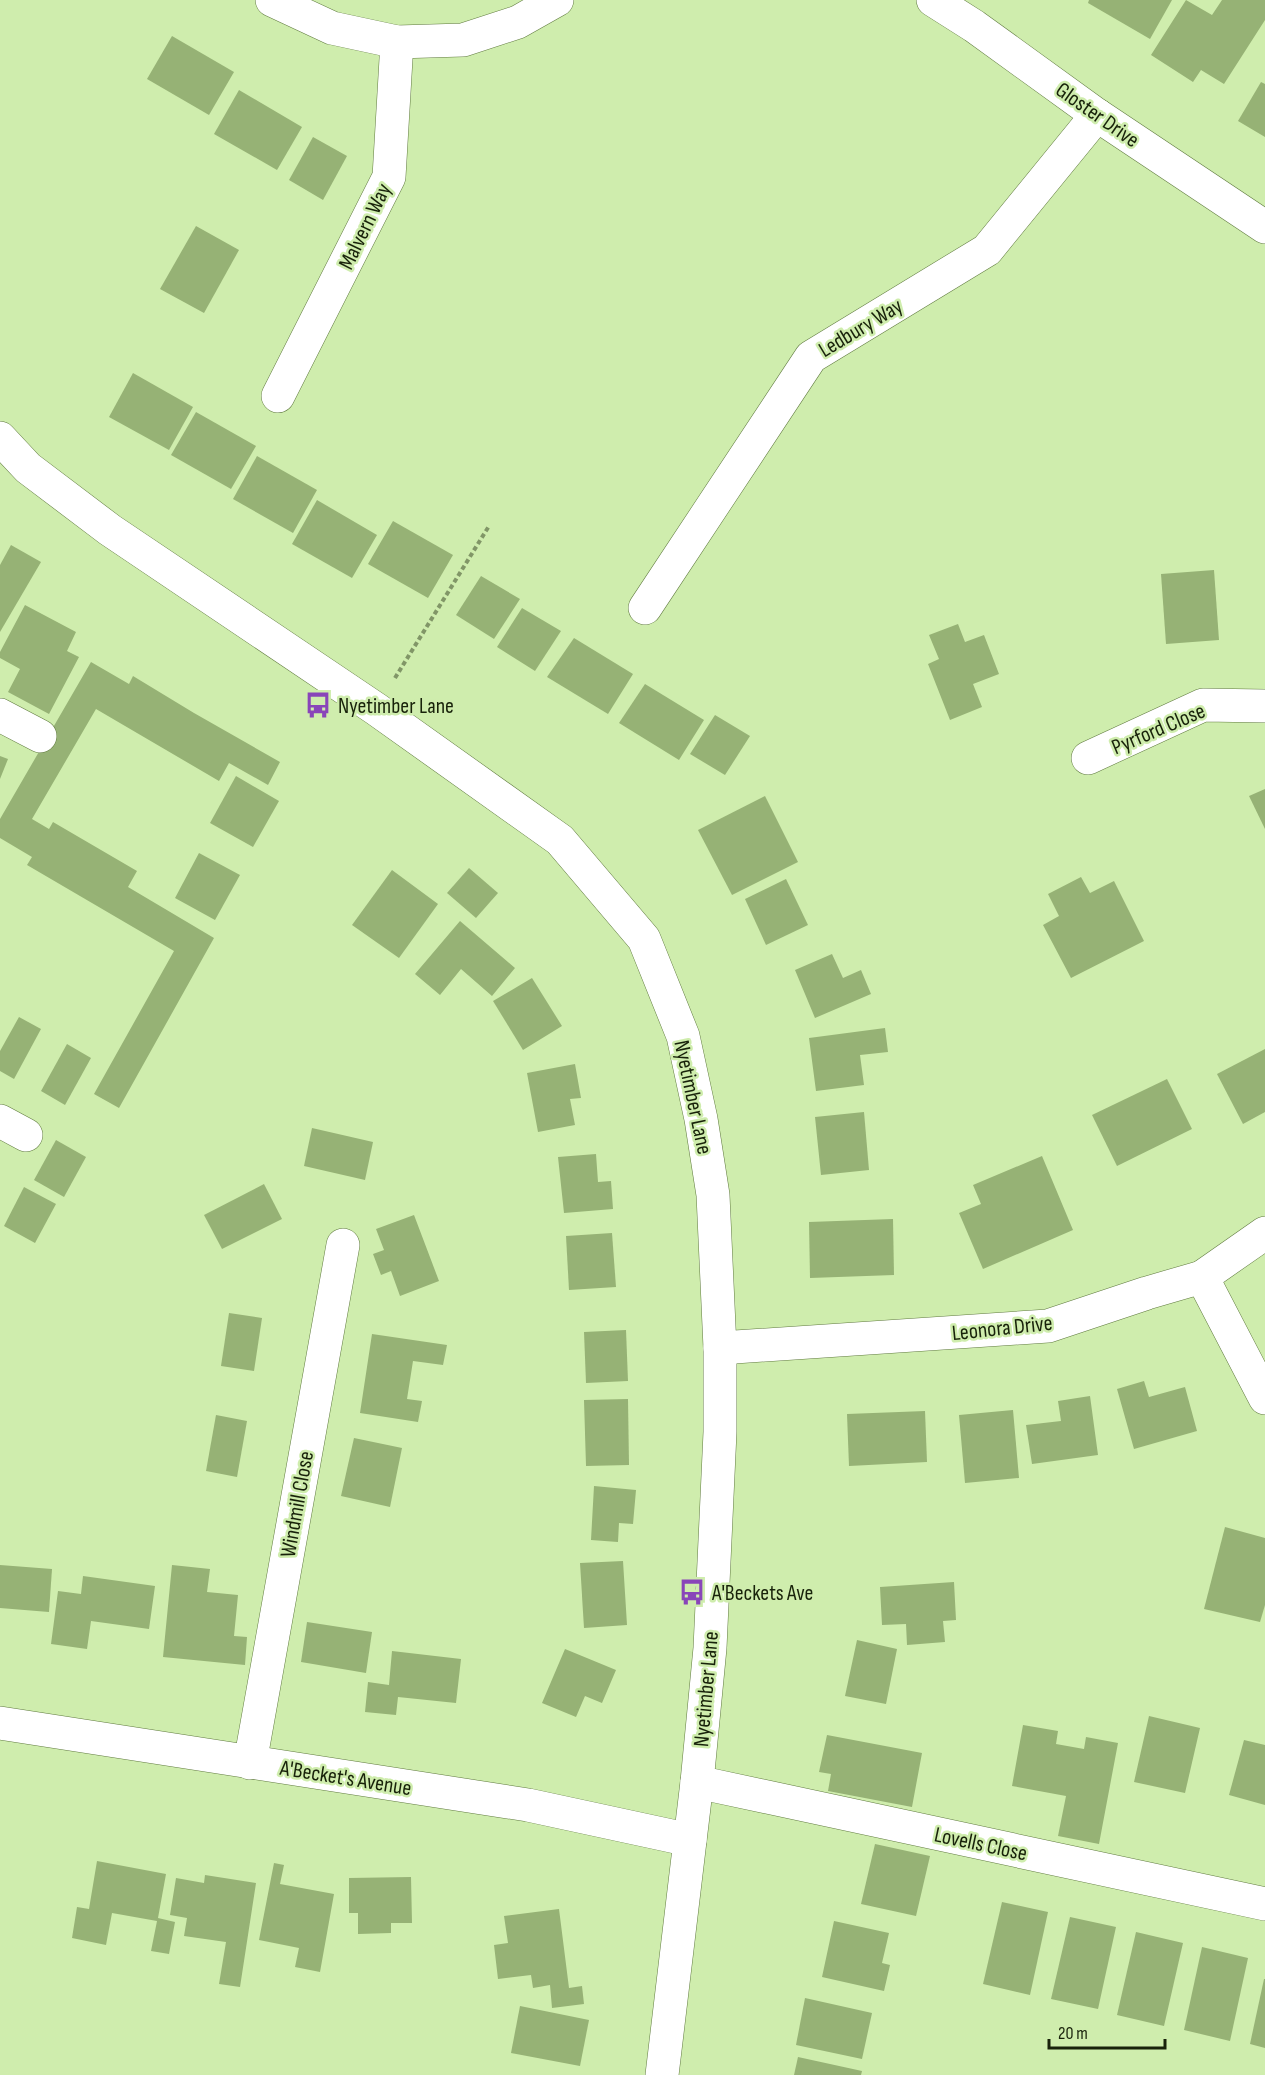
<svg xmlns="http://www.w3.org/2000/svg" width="1265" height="2075" font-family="'Sofia Sans Condensed',sans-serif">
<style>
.building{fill:#96b275}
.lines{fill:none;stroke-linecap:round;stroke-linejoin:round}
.minor-casing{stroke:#617b40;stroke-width:34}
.tertiary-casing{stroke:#617b40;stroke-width:34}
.path{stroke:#819667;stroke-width:4;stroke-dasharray:4.5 3;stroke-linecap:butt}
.minor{stroke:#fff;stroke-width:33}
.tertiary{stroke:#fff;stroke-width:33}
.labels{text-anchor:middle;stroke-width:5;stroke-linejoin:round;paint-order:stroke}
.street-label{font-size:22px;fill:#18220a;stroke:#cfedad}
.poi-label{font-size:22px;fill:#18220a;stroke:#cfedad;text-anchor:start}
</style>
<rect width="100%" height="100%" fill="#cfedad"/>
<g class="building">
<polygon points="1089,0 1172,0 1150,39 1088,3"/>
<polygon points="1186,0 1212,15 1222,0 1265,0 1265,20 1224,84 1201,70 1193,82 1151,55"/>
<polygon points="172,36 234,72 209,115 147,79"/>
<polygon points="1261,82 1265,84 1265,137 1238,121"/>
<polygon points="239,90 302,127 277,170 214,134"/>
<polygon points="313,137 347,156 323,200 289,180"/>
<polygon points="196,226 239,250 204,313 160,289"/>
<polygon points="133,373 193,407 169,450 109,417"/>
<polygon points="196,412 256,446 231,489 171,455"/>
<polygon points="257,456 317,490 293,533 233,499"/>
<polygon points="317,500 377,535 352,578 292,544"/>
<polygon points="393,521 453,555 428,598 368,564"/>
<polygon points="11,545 41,562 0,632 0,565"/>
<polygon points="1214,570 1219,640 1166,644 1161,574"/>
<polygon points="481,576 520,599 494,639 456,615"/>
<polygon points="25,605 76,632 67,651 79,657 49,714 8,692 20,669 0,658 0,652"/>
<polygon points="522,608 561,631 535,671 497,647"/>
<polygon points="958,624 965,642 984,635 999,674 973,684 982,707 950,720 928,664 939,659 929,635"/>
<polygon points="574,638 633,674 608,714 547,677"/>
<polygon points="91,662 129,684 133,676 194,713 280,762 268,785 229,763 219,781 96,709 32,819 49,829 53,822 137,871 128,887 214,938 119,1108 94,1094 174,951 27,865 32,857 0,838 0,819"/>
<polygon points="645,684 704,720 679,760 619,723"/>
<polygon points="715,715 750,736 725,775 690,754"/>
<polygon points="0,756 8,759 0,779"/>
<polygon points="236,776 279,801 253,847 210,823"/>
<polygon points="1265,789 1265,829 1249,796"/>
<polygon points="765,796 798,862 732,895 698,830"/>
<polygon points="199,853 240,875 215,920 175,898"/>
<polygon points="469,868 498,893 476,918 447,893"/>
<polygon points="392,870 438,904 399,958 352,925"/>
<polygon points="1081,877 1090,893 1114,881 1144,941 1071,978 1043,925 1059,916 1048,894"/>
<polygon points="786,879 808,925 766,945 745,899"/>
<polygon points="460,921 515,968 492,996 461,969 440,995 415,974"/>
<polygon points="832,954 843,978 861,970 871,994 815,1018 795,970"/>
<polygon points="532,978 562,1026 523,1050 493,1001"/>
<polygon points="19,1017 41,1029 14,1079 0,1071 0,1051"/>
<polygon points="885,1028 888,1052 860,1055 864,1085 816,1091 809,1038"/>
<polygon points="67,1044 91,1058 65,1105 41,1091"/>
<polygon points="1265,1049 1265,1112 1243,1124 1217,1074"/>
<polygon points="575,1064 581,1098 570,1099 575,1125 538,1132 527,1073"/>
<polygon points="1167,1079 1192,1129 1117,1166 1092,1115"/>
<polygon points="864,1112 869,1170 821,1175 815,1117"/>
<polygon points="312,1128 373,1142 365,1180 304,1166"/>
<polygon points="56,1140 86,1157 64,1197 34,1180"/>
<polygon points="596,1154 598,1182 611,1181 613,1209 564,1213 558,1157"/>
<polygon points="1042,1156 1073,1230 983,1269 959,1213 981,1204 973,1185"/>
<polygon points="264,1184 282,1219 222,1249 204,1215"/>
<polygon points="24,1187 56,1204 35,1243 4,1226"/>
<polygon points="414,1215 439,1281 400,1296 391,1271 381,1275 373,1254 384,1250 376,1229"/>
<polygon points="893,1219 894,1275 810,1278 809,1222"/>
<polygon points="612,1233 616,1287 569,1290 566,1236"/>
<polygon points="229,1313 262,1318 254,1371 221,1366"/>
<polygon points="626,1330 628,1381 586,1383 584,1332"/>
<polygon points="372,1334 447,1345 443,1365 413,1361 407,1399 422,1401 418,1422 360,1413"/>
<polygon points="1144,1381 1149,1397 1185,1387 1197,1431 1134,1449 1117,1389"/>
<polygon points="1090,1396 1098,1455 1032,1464 1026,1425 1061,1421 1058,1401"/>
<polygon points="628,1399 629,1465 586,1466 584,1400"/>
<polygon points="1013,1410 1019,1478 965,1483 959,1415"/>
<polygon points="925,1411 927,1462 849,1466 847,1414"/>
<polygon points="216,1415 247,1421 237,1477 206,1471"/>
<polygon points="354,1438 402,1448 390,1507 341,1496"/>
<polygon points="594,1486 636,1490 633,1524 619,1523 618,1542 591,1540"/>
<polygon points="1225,1527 1265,1538 1265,1605 1260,1622 1204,1609"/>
<polygon points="623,1561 627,1625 584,1628 580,1563"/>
<polygon points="0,1565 52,1569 49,1612 0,1608"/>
<polygon points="172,1565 210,1569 207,1592 238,1595 234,1636 247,1637 245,1665 163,1657"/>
<polygon points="83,1576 155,1586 149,1629 91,1621 87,1649 51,1644 58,1591 81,1594"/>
<polygon points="954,1582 956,1620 943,1621 945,1642 907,1645 906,1624 882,1625 880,1587"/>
<polygon points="307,1622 372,1632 366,1673 301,1662"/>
<polygon points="857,1640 897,1649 886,1704 845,1696"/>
<polygon points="565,1649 616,1670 602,1703 585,1696 576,1717 542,1703"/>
<polygon points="392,1651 461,1659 456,1703 398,1697 396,1715 365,1712 368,1682 389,1685"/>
<polygon points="1149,1716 1200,1728 1185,1793 1134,1782"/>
<polygon points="1023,1725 1058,1731 1056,1744 1084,1749 1086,1737 1118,1743 1099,1844 1058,1836 1066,1796 1012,1786"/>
<polygon points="827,1735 922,1753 912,1807 828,1791 831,1774 819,1772"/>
<polygon points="1244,1740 1265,1745 1265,1805 1229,1795"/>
<polygon points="875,1844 930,1856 916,1916 861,1904"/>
<polygon points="97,1861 166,1874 158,1918 175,1922 169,1954 151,1951 157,1921 112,1913 106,1945 72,1938 77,1907 89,1909"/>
<polygon points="274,1863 284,1865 280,1884 334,1894 320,1972 295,1967 299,1948 259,1940"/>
<polygon points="205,1875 256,1883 240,1987 219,1984 226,1942 184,1936 187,1918 170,1915 176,1878 204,1883"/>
<polygon points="411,1877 412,1923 391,1923 391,1933 358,1934 358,1913 349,1913 349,1878"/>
<polygon points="1002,1902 1048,1912 1030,1995 983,1984"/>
<polygon points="559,1909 569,1988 582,1986 584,2004 552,2008 550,1985 533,1988 531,1975 498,1979 494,1945 508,1943 504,1916"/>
<polygon points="1070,1917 1116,1927 1098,2009 1051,1999"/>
<polygon points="834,1921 889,1933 882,1963 890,1965 884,1991 822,1977"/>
<polygon points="1136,1932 1183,1943 1164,2026 1117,2015"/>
<polygon points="1202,1947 1248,1958 1230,2041 1184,2030"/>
<polygon points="1264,1979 1265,1979 1265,2048 1250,2044"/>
<polygon points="805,1998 872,2013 862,2059 796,2045"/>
<polygon points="520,2006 589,2020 580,2066 511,2053"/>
<polygon points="798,2057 862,2071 861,2075 794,2075"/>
</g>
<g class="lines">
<g class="minor-casing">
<g id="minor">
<polyline points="272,0 332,28 397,42 463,40 518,22 557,0"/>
<polyline points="933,0 974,26 1097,115 1265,227"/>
<polyline points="278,396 389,177 397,42"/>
<polyline points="645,608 811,357 987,250 1097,115"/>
<polyline points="0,715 40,736"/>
<polyline points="1088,758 1203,705 1265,706"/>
<polyline points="0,1121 26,1135"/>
<polyline points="1202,1277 1265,1398"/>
<polyline points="720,1348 1048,1326 1147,1293 1202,1277 1265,1233"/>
<polyline points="0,1723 528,1805 690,1840"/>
<polyline points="250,1763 343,1245"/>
<polyline points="697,1782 1265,1904"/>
</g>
</g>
<g class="tertiary-casing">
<polyline id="tertiary" points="0,438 28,468 110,530 376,709 560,840 644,939 683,1036 701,1119 713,1195 720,1348 720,1432 710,1648 697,1782 662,2075"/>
</g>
<polyline class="path" points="395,678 489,526"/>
<use href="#minor" class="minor"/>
<use href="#tertiary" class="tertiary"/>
</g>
<defs>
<g id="bus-bare" transform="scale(2.07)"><path d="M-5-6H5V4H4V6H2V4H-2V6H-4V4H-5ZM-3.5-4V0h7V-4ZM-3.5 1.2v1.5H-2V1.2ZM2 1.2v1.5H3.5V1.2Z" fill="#8945b9" stroke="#cfedad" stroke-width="2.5" paint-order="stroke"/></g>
</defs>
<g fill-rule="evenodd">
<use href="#bus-bare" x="318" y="705"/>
<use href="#bus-bare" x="692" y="1592"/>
</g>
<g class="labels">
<g class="street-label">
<text transform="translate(1098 114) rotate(35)" y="8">Gloster Drive</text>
<text transform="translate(364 226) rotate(-64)" y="8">Malvern Way</text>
<text transform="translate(860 327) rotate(-31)" y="8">Ledbury Way</text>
<text transform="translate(1158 728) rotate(-23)" y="8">Pyrford Close</text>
<text transform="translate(694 1097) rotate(78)" y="8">Nyetimber Lane</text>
<text transform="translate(1002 1327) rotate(-6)" y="8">Leonora Drive</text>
<text transform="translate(296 1504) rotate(-80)" y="8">Windmill Close</text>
<text transform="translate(705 1689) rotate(-85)" y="8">Nyetimber Lane</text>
<text transform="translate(346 1777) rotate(9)" y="8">A'Becket's Avenue</text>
<text transform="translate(981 1843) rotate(12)" y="8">Lovells Close</text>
</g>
<g class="poi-label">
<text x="338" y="713">Nyetimber Lane</text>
<text x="712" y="1600">A'Beckets Ave</text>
</g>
</g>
<path d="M1049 2039v9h116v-9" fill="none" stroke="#18220a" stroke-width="3"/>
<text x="1058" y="2039" font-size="18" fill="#18220a" stroke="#cfedad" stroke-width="4.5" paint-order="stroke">20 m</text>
</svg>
